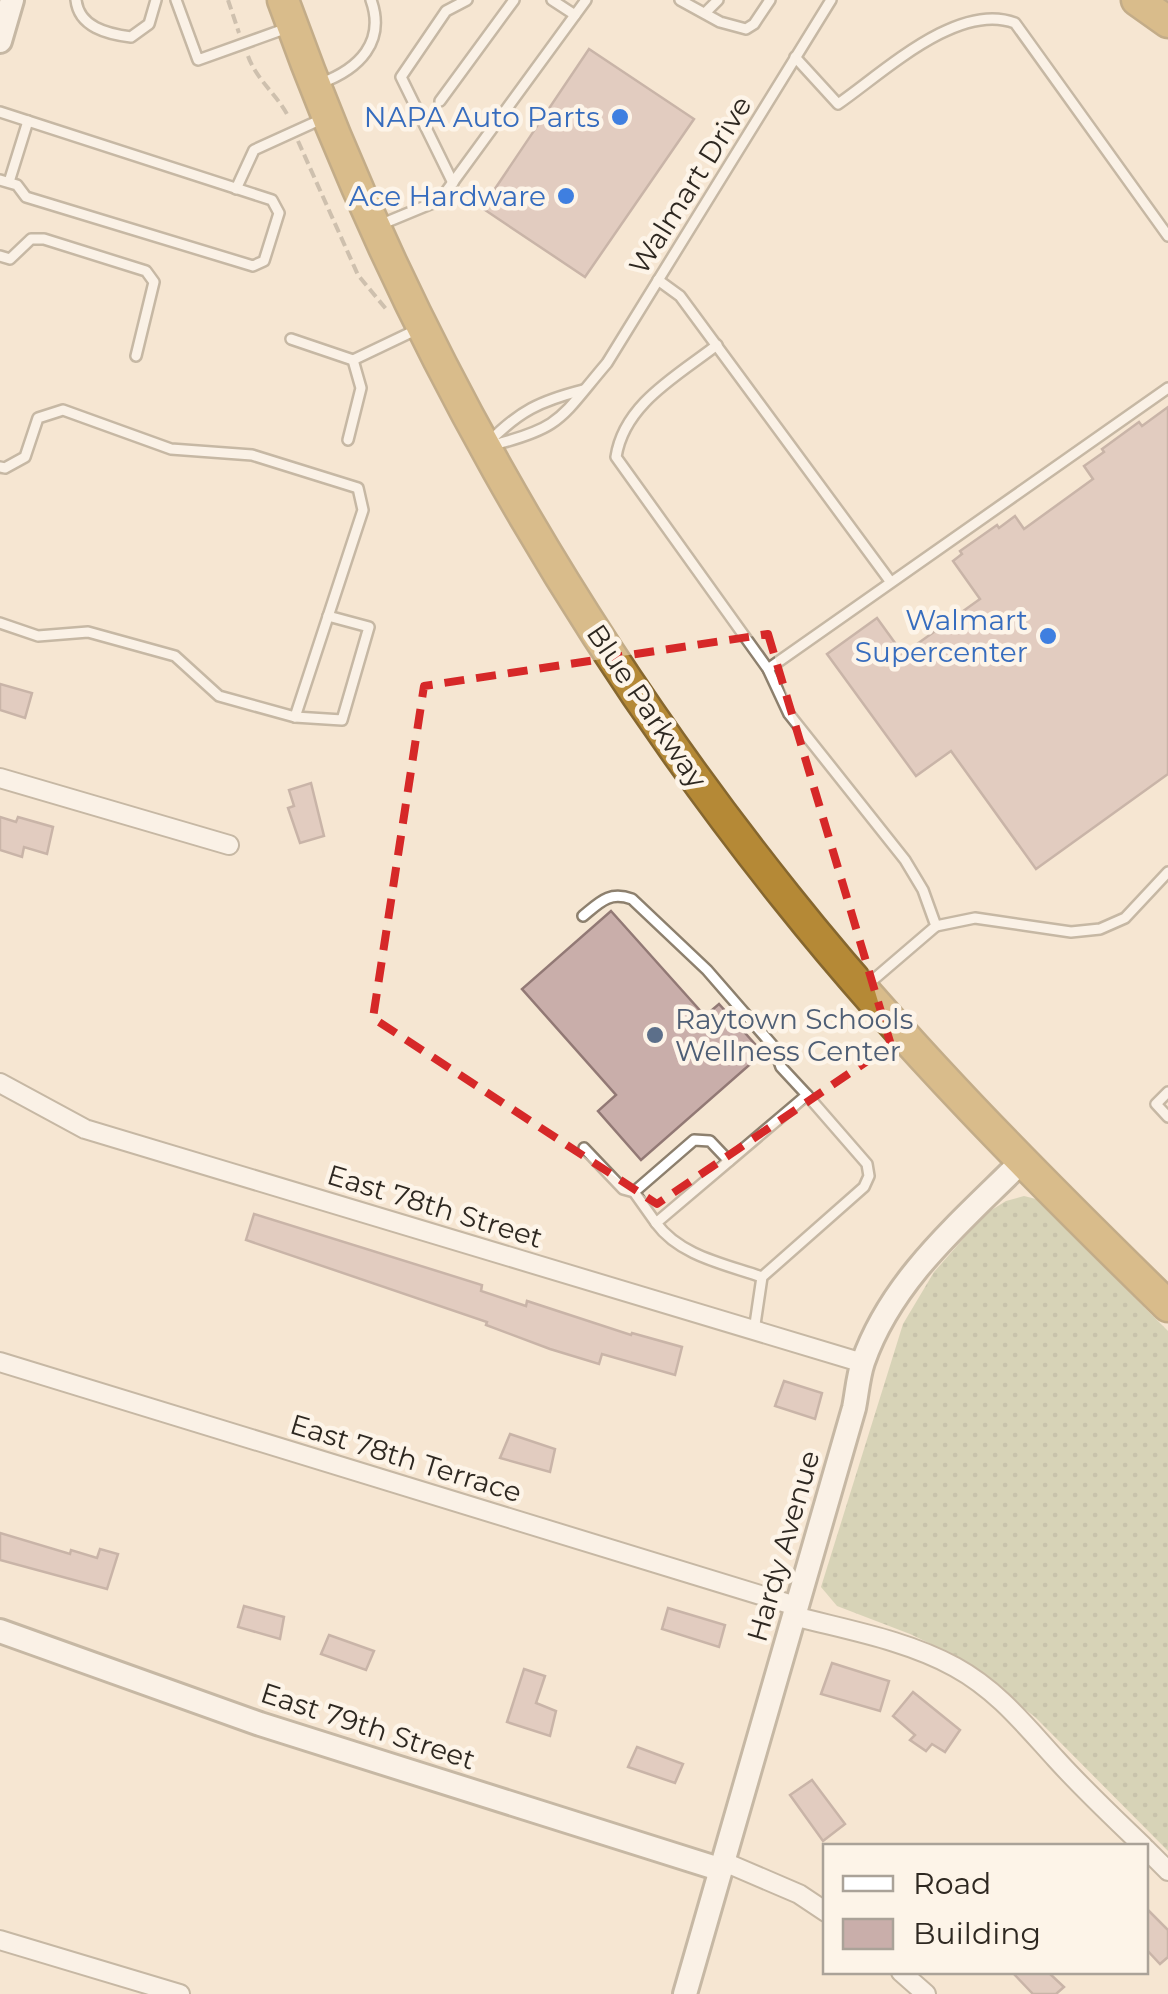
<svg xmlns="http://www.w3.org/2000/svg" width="1168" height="1994" font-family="Montserrat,sans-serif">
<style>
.grass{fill:url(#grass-dots)}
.building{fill:#c9aeaa;stroke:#927975;stroke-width:2.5}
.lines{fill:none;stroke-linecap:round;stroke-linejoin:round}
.lane-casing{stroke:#8d806e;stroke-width:14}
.street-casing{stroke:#8d806e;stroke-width:22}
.secondary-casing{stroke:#8d806e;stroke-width:28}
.highway-casing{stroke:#86672f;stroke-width:35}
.path{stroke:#9d9283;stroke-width:4;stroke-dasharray:10 5;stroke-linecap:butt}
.lane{stroke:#fff;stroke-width:9}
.street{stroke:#fff;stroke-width:18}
.secondary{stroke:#fff;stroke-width:22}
.highway{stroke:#b58936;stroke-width:30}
.marked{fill:none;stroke:#d62828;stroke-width:8;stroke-dasharray:20 12;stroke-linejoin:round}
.shop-dot{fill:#3f7fe0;stroke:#fdf4e8;stroke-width:4}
.service-dot{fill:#5c6f8a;stroke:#fdf4e8;stroke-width:4}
.labels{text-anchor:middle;stroke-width:9;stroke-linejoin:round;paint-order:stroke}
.shop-label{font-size:28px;fill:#366cbe;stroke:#fdf4e8;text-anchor:end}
.street-label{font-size:28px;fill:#2e2821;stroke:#fdf4e8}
.service-label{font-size:28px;fill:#4e5e75;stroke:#fdf4e8;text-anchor:start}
</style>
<defs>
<pattern id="grass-dots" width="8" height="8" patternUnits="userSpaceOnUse" patternTransform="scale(2.5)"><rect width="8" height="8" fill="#b2bc98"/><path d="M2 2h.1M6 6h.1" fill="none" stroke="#91997c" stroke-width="1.8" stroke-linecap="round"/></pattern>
</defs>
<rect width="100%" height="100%" fill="#f5e6d2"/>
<polygon class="grass" points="1024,1196 1036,1199 1168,1331 1168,1851 1035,1717 954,1655 910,1634 837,1606 821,1587 903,1324 934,1272 985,1214 1006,1201"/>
<g class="building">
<polygon points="589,49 694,119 585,277 482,208"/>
<polygon points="1168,407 1168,774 1036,869 951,751 916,776 827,654 877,618 903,654 980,599 953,561 962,554 960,551 997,525 999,528 1015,516 1024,529 1093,479 1084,466 1104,452 1102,449 1139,422 1142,426"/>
<polygon points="0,684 32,693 25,718 0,710"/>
<polygon points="311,783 324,836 300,843 288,808 294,806 289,790"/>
<polygon points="0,817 16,822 18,817 53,827 47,854 24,847 22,857 0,850"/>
<polygon points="611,911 705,1016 719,1004 763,1053 641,1160 598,1111 616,1095 522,989"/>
<polygon points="254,1214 482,1285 481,1291 526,1306 527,1301 631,1335 632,1333 682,1347 675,1375 602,1354 599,1364 550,1349 486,1325 487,1322 246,1240"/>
<polygon points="784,1381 822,1393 815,1419 775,1406"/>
<polygon points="510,1434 555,1449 550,1472 500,1458"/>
<polygon points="0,1533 70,1554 71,1550 97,1558 100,1549 118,1554 107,1589 0,1560"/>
<polygon points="244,1606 284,1617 280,1639 238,1627"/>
<polygon points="668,1608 725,1625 719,1647 662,1629"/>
<polygon points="329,1635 374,1651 366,1670 321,1654"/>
<polygon points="832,1663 889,1681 880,1711 821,1694"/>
<polygon points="524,1669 545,1676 536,1703 556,1711 550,1736 507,1722"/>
<polygon points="913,1692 960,1730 945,1752 932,1744 926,1751 910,1740 915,1735 893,1716"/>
<polygon points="637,1747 683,1764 675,1783 628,1767"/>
<polygon points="812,1780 845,1824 823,1841 790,1795"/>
<polygon points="1146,1908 1168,1930 1168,1957 1160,1964 1146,1949"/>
<polygon points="1012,1972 1048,1972 1064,1987 1056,1994 1033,1994"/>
</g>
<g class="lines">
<g class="lane-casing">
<g id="lane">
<path d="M76,0C79,27 107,34 131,37L149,24L156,0"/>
<polyline points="176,0 198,60 290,27"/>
<polyline points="552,0 575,15"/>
<polyline points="680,0 720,22 746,29 754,24 770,0"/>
<polyline points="705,13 718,0"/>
<path d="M795,57L838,104C883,73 958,1 1015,23L1168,236"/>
<path d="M321,83C359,69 386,42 371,0"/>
<polyline points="440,101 514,0"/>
<polyline points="0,112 272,200 279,213 264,261 253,266 26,197 17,185 0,180"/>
<polyline points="9,182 28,121"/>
<polyline points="453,183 401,77 446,11 467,0"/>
<polyline points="236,189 254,150 322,119"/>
<polyline points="382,224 440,200 586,0"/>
<polyline points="0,256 10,259 31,239 44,239 146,271 154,282 136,356"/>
<polyline points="658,280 680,296 890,581"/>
<polyline points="291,339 353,360 361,388 348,440"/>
<path d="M717,345C677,376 624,404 616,457L768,669L789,714L905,860L923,890L936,926L866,986"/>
<polyline points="353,360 418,329"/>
<path d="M488,443C519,411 540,401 583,390"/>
<path d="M489,446C563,428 560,418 607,363L831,0"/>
<polyline points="0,467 5,468 25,457 38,418 63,410 171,449 252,455 358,488 363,510 295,717"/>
<polyline points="0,623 38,636 88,632 175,656 219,696 295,717 342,720 369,627 328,616"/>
<polyline points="768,669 1168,388"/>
<path d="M583,916C600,902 609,891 632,899L707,970L774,1047L781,1067L807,1095"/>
<polyline points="936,926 975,918 1071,932 1100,929 1125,918 1168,872"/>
<polyline points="1168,1092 1156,1104 1168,1117"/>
<polyline points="584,1148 623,1189 634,1192"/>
<polyline points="656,1223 634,1192 694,1140 710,1141 729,1161"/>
<path d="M754,1331L762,1277C725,1264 680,1256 656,1223L807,1095L867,1164L869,1176L864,1187L762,1277"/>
</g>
</g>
<g class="street-casing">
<g id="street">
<polyline points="0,778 229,845"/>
<polyline points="0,1083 85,1129 863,1363"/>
<polyline points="0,1362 796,1606"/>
<path d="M794,1616C847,1630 906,1640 955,1667C997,1690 1024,1724 1056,1759C1084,1790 1114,1818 1143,1846"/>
<polyline points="1146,1849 1168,1871"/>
<polyline points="722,1861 799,1894 826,1912"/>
<polyline points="0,1940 180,1994"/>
<polyline points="901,1972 926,1994"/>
</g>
</g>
<g class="secondary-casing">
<g id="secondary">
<polyline points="0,41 12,0"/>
<polyline points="0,1631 260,1724 719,1869"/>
<path d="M685,1994L854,1408C857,1393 858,1377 863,1362C892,1279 961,1222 1021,1162"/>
</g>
</g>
<g class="highway-casing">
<g id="highway">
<path d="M283,0C399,324 571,628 786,897C902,1043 1035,1176 1168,1306"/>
<polyline points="1137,0 1168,22"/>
</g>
</g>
<g class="path">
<polyline points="228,0 239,33"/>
<path d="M248,56C257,81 278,95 289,118"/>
<polyline points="298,141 358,275 386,309"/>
</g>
<use href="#lane" class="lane"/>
<use href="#street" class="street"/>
<use href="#secondary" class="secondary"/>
<use href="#highway" class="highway"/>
</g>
<path d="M0 0H1168V1994H0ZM768,634L891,1045L657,1204L373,1018L424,686Z" fill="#f5e6d2" fill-opacity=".55" fill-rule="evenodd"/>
<path class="marked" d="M768,634L891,1045L657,1204L373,1018L424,686Z"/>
<g class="shop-dot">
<circle cx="620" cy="117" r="10"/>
<circle cx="566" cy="196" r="10"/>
<circle cx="1048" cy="636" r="10"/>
</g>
<circle class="service-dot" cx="655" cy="1035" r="10"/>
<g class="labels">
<g class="shop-label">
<text x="600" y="127">NAPA Auto Parts</text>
<text x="546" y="206">Ace Hardware</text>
<text x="1028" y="630">Walmart<tspan x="1028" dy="32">Supercenter</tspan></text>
</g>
<g class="street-label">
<text transform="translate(690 185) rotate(-58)" y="10">Walmart Drive</text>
<text transform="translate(647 706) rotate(56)" y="10">Blue Parkway</text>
<text transform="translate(435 1206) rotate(17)" y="10">East 78th Street</text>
<text transform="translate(406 1458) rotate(17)" y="10">East 78th Terrace</text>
<text transform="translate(783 1546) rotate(-74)" y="10">Hardy Avenue</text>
<text transform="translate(368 1726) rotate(18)" y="10">East 79th Street</text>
</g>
<g class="service-label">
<text x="675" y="1029">Raytown Schools<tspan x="675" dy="32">Wellness Center</tspan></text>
</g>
</g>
<rect x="823" y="1844" width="325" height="130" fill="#fdf4e8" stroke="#aaa298" stroke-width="2.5"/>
<rect x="843" y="1876" width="50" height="15" fill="#ffffff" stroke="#aaa298" stroke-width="2.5"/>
<text x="913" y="1894" font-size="30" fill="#2e2821">Road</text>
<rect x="843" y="1919" width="50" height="30" fill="#c9aeaa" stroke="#aaa298" stroke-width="2.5"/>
<text x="913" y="1944" font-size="30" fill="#2e2821">Building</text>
</svg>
